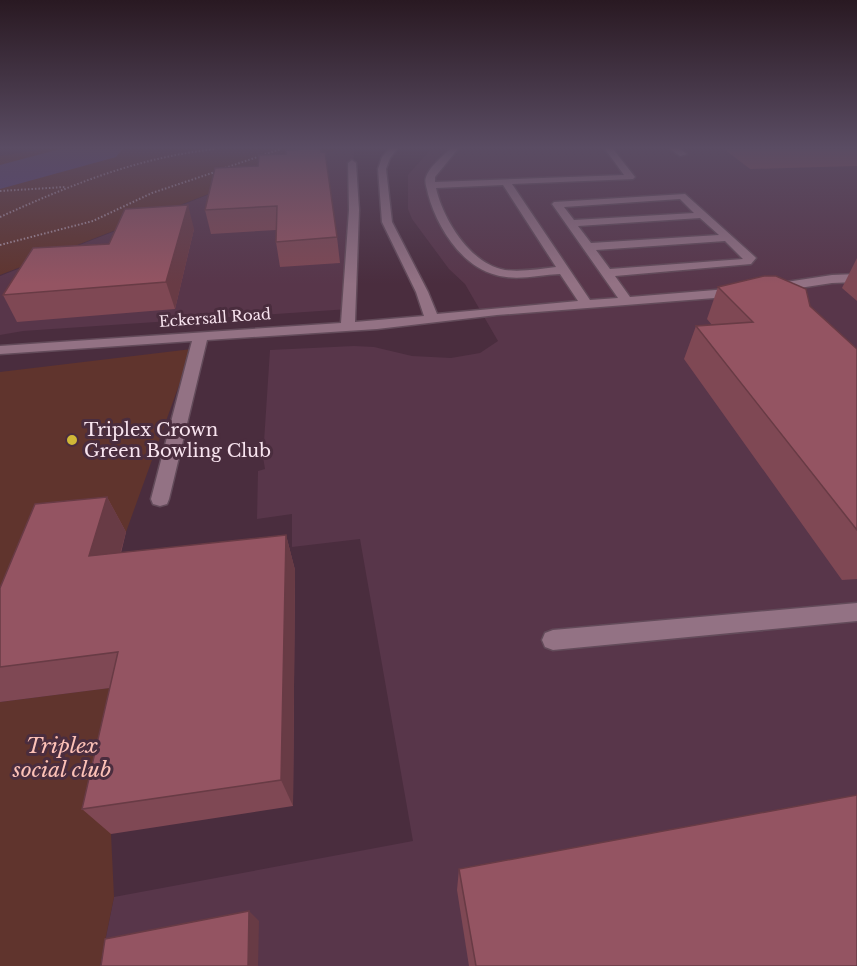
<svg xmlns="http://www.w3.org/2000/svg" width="857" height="966" font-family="'Libre Baskerville',serif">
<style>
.built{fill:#58364a}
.green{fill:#60342d}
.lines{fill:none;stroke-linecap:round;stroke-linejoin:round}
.river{fill:#554276;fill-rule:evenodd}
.minor-casing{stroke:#634b5a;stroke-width:3}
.path{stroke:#a8909e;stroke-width:2;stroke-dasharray:1.5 2;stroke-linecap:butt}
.minor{fill:#937284;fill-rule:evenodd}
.wall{fill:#7f4854}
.shaded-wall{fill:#683b45}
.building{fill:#945462;stroke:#683b45;stroke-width:1.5}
.poi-dot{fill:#d0b837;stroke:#4a2d3e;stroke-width:2}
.labels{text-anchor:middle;stroke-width:6;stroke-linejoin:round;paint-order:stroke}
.far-street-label{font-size:15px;fill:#f8e4ef;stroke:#4a2d3e}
.poi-label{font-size:18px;fill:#f8e4ef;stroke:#4a2d3e;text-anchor:start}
.near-park-label{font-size:21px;font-style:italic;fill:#fcc1b7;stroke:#4a2d3e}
</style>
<rect width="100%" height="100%" fill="#4a2d3e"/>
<g class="built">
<polygon points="325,149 354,149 349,309 23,331 0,335 0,276"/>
<polygon points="431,149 857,149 857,966 100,966 114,897 413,841 360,539 292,547 292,514 257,519 258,471 265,469 263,457 270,350 354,346 374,347 412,356 451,358 480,353 498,341 465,284 449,269 412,219 408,209 408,175"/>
</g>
<g class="green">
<polygon points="44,149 339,149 242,181 0,275 0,156"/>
<polygon points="192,349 126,532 58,540 0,702 0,372"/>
<polygon points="140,684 111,834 114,897 100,966 0,966 0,702"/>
</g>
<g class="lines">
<polygon class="river" points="60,149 122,149 116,157 0,189 0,165"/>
<g class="minor-casing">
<g id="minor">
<path d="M389,149H397L390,158L386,169L392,222L428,292L437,314L578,301L560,274C539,275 517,281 496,275C461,266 437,227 428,194C427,188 424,182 426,177C429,167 443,156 450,149H458L435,177V182L624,175L605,149H613L635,177L633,179L512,184L590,300L618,298L552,204L554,202L685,194L754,256L756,258L751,264L615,276L630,297L740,288L746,292L740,296L497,315L377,329L207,340L169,499L167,504L160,506L153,504L151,499L192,341L0,354V346L341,323L349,210L348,163L352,160L356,163L359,210L355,322L424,316L416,292L382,222L378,169L382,157ZM503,185L556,267C539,269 522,272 505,270C470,264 443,219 436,188ZM680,199L694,213L574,220L564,207ZM700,218L719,235L591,243L578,226ZM725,241L743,259L610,269L596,250Z"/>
<polygon points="670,149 680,149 687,154 680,156"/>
<polygon points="857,274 857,282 832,283 773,292 767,288 773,284 832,275"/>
<polygon points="857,603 857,621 553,650 545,647 542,640 545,633 553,630"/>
</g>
</g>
<g class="path">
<polyline points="225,168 281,149"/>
<polyline points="0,191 65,187"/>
<path d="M0,217C70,185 139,157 216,149"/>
<polyline points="0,245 93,221 152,193 218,171"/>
</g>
<use href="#minor" class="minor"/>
</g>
<g class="wall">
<polygon points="724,149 857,149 857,166 750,169"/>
<polygon points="258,166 337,237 340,263 280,267 276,242 276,230 211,234 205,210"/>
<polygon points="194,229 175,309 17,322 3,295 109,244"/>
<polygon points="857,258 857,301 842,288"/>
<polygon points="718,287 810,306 857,349 857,579 842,580 684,359 696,326 712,325 707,319"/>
<polygon points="107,497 126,532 121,553 286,535 295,570 293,806 111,834 82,809 110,688 0,702 0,588"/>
<polygon points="459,869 857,966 469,966 457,890"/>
</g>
<g class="shaded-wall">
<polygon points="188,205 194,229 175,309 166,282"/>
<polygon points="107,497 126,532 110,591 89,556"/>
<polygon points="286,535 295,570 293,806 281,780"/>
<polygon points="249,911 259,921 258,966 248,966"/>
</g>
<g class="building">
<polygon points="304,149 321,149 321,152 325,152 337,237 276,242 277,206 205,210 215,168 258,166 259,155 286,154 286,150"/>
<polygon points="188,205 166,282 3,295 33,248 109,244 125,209"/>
<polygon points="764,276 776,276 806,289 810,306 857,349 857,530 696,326 753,322 718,287"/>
<polygon points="107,497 89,556 286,535 281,780 82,809 118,652 0,667 0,588 35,504"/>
<polygon points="857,795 857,966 476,966 459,869"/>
<polygon points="249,911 248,966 101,966 105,939"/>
</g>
<linearGradient id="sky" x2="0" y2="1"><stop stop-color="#291922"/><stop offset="0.52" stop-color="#5a4c63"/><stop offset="1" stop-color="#5a4c63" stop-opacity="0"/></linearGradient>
<rect width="857" height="284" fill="url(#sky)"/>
<circle class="poi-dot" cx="72" cy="440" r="6"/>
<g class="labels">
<g class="far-street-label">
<text transform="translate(215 318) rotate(-4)" y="5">Eckersall Road</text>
</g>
<g class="poi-label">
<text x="84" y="436">Triplex Crown<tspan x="84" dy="21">Green Bowling Club</tspan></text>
</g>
<g class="near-park-label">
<text x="62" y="753">Triplex<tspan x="62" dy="24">social club</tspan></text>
</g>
</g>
</svg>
